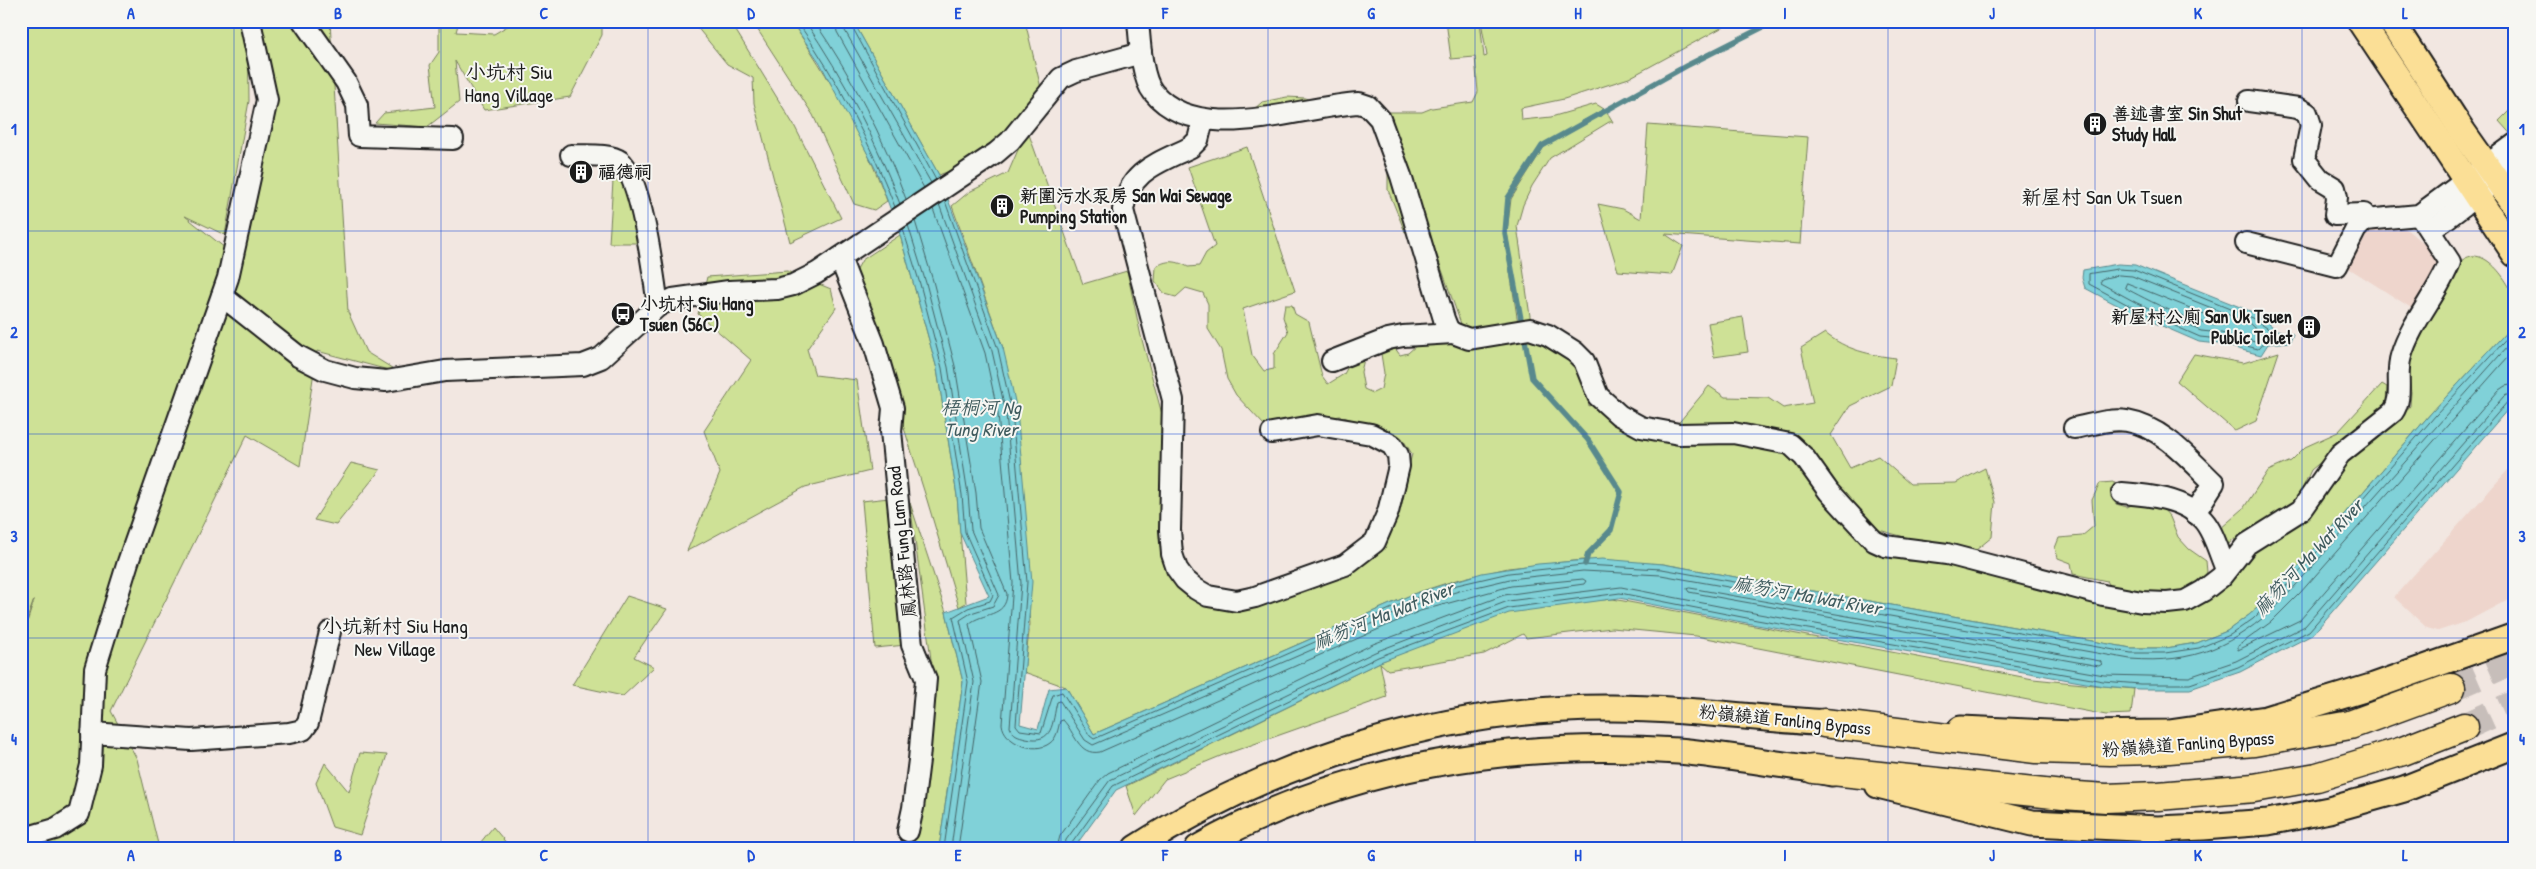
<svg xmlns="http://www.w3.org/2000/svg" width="2536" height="869" font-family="'Patrick Hand','LXGW WenKai TC',sans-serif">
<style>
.built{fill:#eed5cc}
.green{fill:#cee196;stroke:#757e59}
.water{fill:#80d1d8;stroke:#58898d}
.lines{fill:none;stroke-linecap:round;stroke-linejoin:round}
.shore{stroke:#446467;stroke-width:1}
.stream{stroke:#58898d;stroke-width:5.5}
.highway-tunnel{stroke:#c7beba;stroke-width:28;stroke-dasharray:28 14;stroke-linecap:butt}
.minor-casing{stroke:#1c1c1c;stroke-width:24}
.major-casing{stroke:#1c1c1c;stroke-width:29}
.highway-casing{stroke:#1c1c1c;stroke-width:31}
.minor{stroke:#f6f6f2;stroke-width:20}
.major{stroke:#fbdf96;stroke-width:25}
.highway{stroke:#fbdf96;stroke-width:28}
.grid{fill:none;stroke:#1d4ed8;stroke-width:1;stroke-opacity:0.55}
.labels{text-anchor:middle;stroke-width:4;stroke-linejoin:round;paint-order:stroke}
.poi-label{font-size:18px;font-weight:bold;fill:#1c1c1c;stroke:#f6f6f2;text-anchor:start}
.street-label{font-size:18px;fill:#1c1c1c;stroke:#f6f6f2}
.water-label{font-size:19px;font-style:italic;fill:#3f5b5e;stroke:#f6f6f2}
.quarter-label{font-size:20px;fill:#1c1c1c;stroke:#f6f6f2}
.neatline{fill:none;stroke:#1d4ed8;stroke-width:2}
.grid-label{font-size:16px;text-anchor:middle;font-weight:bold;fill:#1d4ed8}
</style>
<rect width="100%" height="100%" fill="#f2e7e1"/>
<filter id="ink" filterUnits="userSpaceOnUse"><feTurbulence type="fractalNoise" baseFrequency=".02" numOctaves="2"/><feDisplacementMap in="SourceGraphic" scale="10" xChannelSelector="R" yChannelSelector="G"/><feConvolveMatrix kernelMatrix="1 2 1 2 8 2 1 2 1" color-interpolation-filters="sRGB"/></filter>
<g filter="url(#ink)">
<g class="built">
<polygon points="2397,221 2440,258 2439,266 2416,311 2347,267 2370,230 2388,231"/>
<polygon points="2515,462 2515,596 2466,622 2438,631 2427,628 2394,597"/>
</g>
<g class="green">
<polygon points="21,21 248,21 249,101 225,235 185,216 240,260 273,99 258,21 330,21 348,312 366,352 400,373 317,351 300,466 247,435 111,711 137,759 159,848 21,848 21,642 34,600 21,635"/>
<polygon points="431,21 459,21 456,32 494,34 516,21 602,21 602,35 570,97 484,110 455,61 459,102 427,127 375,123 384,113 435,107 430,65 439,52 439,26"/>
<polygon points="692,21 730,21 795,127 841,218 790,242 754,103 753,78 727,64"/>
<path d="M752,21H791C829,77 864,137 887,201L874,210L854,204L813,115Z"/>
<polygon points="853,21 1025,21 1044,101 996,153 939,175"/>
<polygon points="1446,21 1480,21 1484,57 1487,56 1481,21 1734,21 1629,78 1564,99 1521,108 1522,120 1551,117 1596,104 1604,109 1541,145 1507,198 1504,233 1518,323 1466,330 1461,324 1429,233 1405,232 1388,190 1388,172 1397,155 1387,112 1422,112 1432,108 1473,102 1478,92 1475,57 1451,59"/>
<polygon points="1287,97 1306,98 1312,102 1251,112 1262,102"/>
<polygon points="2515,105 2515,139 2499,121"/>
<polygon points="1607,112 1613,122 1609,122 1550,158 1532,186 1523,205 1517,226 1531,323 1521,322 1507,232 1511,199 1544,147"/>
<polygon points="1648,125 1808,137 1800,244 1665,234 1683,246 1672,275 1618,271 1598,204 1623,209 1641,219"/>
<path d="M1027,129L1083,284L1127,271L1141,336L1163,418V552L1207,604L1343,573L1398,510L1412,454L1402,438L1378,428L1340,416L1310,421L1263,435L1264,425L1236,395L1227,379L1221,350L1208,329V304L1203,293L1186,288L1176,297L1165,294L1155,281L1156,267C1166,259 1178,261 1188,267L1199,266L1206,253L1215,246L1188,167L1247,147L1295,291L1243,309L1252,355L1264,371L1274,369V354L1288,332L1283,317L1285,305H1292L1295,314L1309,322L1322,376L1328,384L1344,374L1353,357L1364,359L1361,372L1364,389L1373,393L1381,389L1384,373L1381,354L1385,349L1394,347L1400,355L1408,353L1418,344L1533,336L1564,354L1585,373L1589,406L1603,397L1671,432L1709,386L1725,397L1768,398L1783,408L1813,403L1801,348L1825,333C1846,350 1870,355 1896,358L1891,386L1850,406L1831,435L1850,468L1878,456L1910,484L1956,483L1985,468L1995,502L1992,537L1970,555L1879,530L1856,531L1876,551L1907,561L1959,562L2113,590L2107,581L2073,574L2071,563L2058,558L2055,548L2059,538L2082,536L2094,526L2092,500L2100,483L2114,482L2116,504L2127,507L2138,502L2164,510L2170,517L2178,537L2189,549L2206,561L2207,572L2200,583L2236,548L2234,538L2224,550L2213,535L2243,509L2268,471L2291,461L2305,447L2338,432L2382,384L2387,387L2386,402L2371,420L2311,470L2294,507L2311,515L2329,488L2344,461L2374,442L2395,424L2410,406L2411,392L2407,370L2412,348L2458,264C2480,240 2505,276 2514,296C2517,303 2515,315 2515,323L2432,412L2308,556L2272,595L2249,615L2227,631L2197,643L2165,648H2131L1663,564L1583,560L1508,568L1456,580L1413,594L1094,734L1066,687L1024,672L1030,624L1003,348L952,206L969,192L1008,173Z"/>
<polygon points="613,181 623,181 644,243 609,243"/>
<polygon points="900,235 937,369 957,496 966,603 959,607 927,500 857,281 857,269 862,260"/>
<polygon points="787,271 831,289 836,308 807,349 815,375 857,380 870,471 805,487 687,551 720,473 704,431 751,360 698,314 707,277"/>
<polygon points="1743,317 1748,352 1714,357 1708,323"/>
<polygon points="2279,352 2256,421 2235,431 2177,381 2194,354 2243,363"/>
<polygon points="351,463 380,470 336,525 314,520"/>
<polygon points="889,498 906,645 875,648 862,501"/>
<polygon points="910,503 946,612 963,682 939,848 913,848 922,807 933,674"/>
<polygon points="627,596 667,609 634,657 654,667 623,696 572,685"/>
<polygon points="1613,599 2033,679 2134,689 2131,714 2106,715 1696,636 1612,628 1526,638 1523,634 1484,654 1388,670 1380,663 1387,697 1223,755 1165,779 1136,816 1126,786 1380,662 1507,609"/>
<polygon points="360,753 387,755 360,835 332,827 316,783 325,763 349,792"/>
<polygon points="493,827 508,845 548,848 476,848"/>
</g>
<g class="water">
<polygon points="791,21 853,21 939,175 1003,348 1010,378 1017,411 1032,582 1020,724 1038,729 1049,689 1066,687 1094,734 1413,594 1482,573 1538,564 1602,559 1663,564 2131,648 2165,648 2197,643 2227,631 2249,615 2272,595 2308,556 2432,412 2515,323 2515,401 2312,635 2240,672 2190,689 2139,689 2103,686 1757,625 1619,598 1509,613 1380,662 1116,790 1074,848 939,848 963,682 946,612 989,596 960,533 957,496 937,369 900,235 876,170 820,63"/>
<polygon points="2118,264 2135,265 2255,313 2277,330 2293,334 2290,342 2268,344 2261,355 2219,344 2199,342 2132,313 2085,288 2082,278 2083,270"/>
</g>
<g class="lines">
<g class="shore">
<path d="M797,21C837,79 870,142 895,207"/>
<path d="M805,21C844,78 876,140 900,204"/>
<path d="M814,21C852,76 883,137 906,199"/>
<polyline points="835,21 837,32 924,188"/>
<polyline points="842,21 844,29 931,183"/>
<polyline points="849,21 936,180"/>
<polyline points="945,201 998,349 1012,412 1027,582 1016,725 1020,730 1041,733 1053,695 1062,692 1090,736 1094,739 1415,598 1457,585 1509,573 1583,565 1662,569 2131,653 2165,653 2199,648 2230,635 2253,619 2290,583 2436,415 2515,330"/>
<path d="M939,204L992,351L1006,413L1021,583L1010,727C1013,735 1018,736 1026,738C1054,744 1052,723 1057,702L1060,701L1085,740L1093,745L1417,604L1459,591L1510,579L1583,571L1661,575L2130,659C2194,664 2234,646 2280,603L2515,338"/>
<path d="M933,209L985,353L998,414L1013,583L1002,724C1004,743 1035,755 1050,743C1057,738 1058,729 1060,721L1063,720C1075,732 1078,756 1100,752L1420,611L1511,586L1583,579L1586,581L1584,584L1504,595L1373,644L1108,773L1100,780L1060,836L1057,848"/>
<path d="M915,221L933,281L955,366L976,493L979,528L1007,594C1006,618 982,612 969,624L982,682L958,848"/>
<polyline points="908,225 926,283 948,367 968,494 971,530 999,595 993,606 971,613 960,620 974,682 951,848"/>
<polyline points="903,229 920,284 942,368 962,495 965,532 993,595 990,601 968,608 953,617 968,682 944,848"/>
<polygon points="2118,269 2134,270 2252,318 2276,334 2276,337 2266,340 2258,349 2220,339 2200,337 2134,308 2089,284 2089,274"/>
<polygon points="2119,275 2132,276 2249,323 2262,335 2255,342 2221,333 2201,331 2137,303 2100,283 2102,279"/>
<path d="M2127,283L2220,320L2221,323C2205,331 2142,297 2125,288Z"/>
<polyline points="2515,349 2300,593 2271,622 2238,646 2238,650 2300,620 2499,390 2505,386 2515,384"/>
<polygon points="1690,588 2100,661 2102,664 2099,666 1689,592 1687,589"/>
<polyline points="1064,848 1066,840 1110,780 1375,652 1508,601 1621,587 1759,614 2104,675 2189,677 2236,661 2305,626 2504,396 2515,392"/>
<polyline points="1071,848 1072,843 1113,786 1378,657 1509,608 1620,593 1757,620 2103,681 2140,684 2190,684 2238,667 2309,631 2509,400 2515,398"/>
</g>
<polyline class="stream" points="1585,564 1588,554 1611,530 1621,492 1588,440 1532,378 1505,233 1508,198 1542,146 1686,66 1775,21"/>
<g class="highway-tunnel">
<polyline points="2451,688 2515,660"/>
<polyline points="2464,727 2515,704"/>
</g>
<g class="minor-casing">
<g id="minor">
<polyline points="303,21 346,82 357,105 359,136 453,139"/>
<path d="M1138,21C1140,40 1141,77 1153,92C1198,147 1300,106 1359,103L1368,106L1380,119L1401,176L1444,319L1448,329L1453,333L1469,339L1530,329L1548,335L1575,352L1584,361L1598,396L1619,415L1641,427L1679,434L1733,433L1790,444L1804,457L1829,492L1874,541L1885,546L1947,554L2103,595L2142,602L2167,603L2185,601L2203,591L2221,577L2247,544L2301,510L2340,454L2393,412C2404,397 2395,374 2401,356C2411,322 2437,295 2450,262L2419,215"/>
<polyline points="2249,101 2298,108 2307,113 2311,125 2304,159 2320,179 2335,188 2337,197 2335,215 2364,214 2365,220"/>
<path d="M1203,120L1198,140L1191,147C1159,163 1129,170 1123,210L1173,400L1170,530L1172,554L1177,569L1185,580L1196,589L1208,596L1237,601L1255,597L1345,565L1375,542L1388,512L1399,466L1398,455L1392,445L1371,434L1318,425L1272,433"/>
<path d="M571,155C584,156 609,153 620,161C642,178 654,278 658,306"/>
<polyline points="2430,231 2515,167"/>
<polyline points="2246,243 2337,266 2356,229 2365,220 2419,215 2515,144"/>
<polyline points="840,258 874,344 893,408 891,431 912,645 926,679 919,760 913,808 908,831"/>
<polyline points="222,296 298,356 325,370 355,378 386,381 445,371 583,365 601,358 658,306 673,299 729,291 777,289 793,285 817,273 996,153 1010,141 1061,78 1076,71 1141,53"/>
<polyline points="1332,361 1388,339 1403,336 1453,333"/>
<path d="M2074,428C2091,425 2110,418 2127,421C2163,427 2190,460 2214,483L2195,513"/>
<path d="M2122,493C2148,495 2185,498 2203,520C2214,532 2219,554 2226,569"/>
<polyline points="92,733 191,740 289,733 303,730 308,723 330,632"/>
<polyline points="21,839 55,829 79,814 91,765 95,669 128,562 228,278 267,100 250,21"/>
</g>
</g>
<g class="major-casing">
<g id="major">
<polyline points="2360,21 2515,254"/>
<polyline points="2391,21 2463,132 2515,206"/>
<polyline points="1961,729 2072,734 2169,733 2266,719 2374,686 2515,636"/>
<polyline points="1878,785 2032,823 2158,829 2203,827 2268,822 2329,810 2404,789 2515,745"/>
<path d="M1136,848C1275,759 1445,707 1611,708C1689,708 1766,720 1844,724"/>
<path d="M1198,848C1343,765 1513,740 1678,751C1723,755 1768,763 1813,769L1832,773"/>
</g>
</g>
<g class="highway-casing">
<g id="highway">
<polyline points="1824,723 2036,749 2110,751 2157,750 2254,742 2350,725 2451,688"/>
<polyline points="1813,769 2063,795 2106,798 2158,796 2254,788 2317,777 2403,751 2464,727"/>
</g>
</g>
<use href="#minor" class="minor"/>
<use href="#major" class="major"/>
<use href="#highway" class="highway"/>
</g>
</g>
<path class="grid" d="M234,21V848M441,21V848M648,21V848M854,21V848M1061,21V848M1268,21V848M1475,21V848M1682,21V848M1888,21V848M2095,21V848M2302,21V848M21,231H2515M21,434H2515M21,638H2515"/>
<defs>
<g id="building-disc" transform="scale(1.25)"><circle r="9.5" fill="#1c1c1c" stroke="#f6f6f2"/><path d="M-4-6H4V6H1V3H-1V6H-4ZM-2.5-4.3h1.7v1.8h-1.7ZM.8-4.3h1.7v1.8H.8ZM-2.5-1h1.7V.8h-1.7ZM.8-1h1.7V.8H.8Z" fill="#fff"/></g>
<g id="bus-disc" transform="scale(1.25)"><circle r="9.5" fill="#1c1c1c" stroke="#f6f6f2"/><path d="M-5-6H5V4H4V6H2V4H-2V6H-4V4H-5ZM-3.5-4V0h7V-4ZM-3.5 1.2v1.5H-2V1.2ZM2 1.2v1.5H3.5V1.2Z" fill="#fff"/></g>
</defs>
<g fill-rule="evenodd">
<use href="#building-disc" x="2095" y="124"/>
<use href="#building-disc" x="581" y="172"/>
<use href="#building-disc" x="1002" y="206"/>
<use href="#bus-disc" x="623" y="314"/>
<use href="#building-disc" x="2309" y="327"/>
</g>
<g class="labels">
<g class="poi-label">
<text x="2112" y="120">善述書室 Sin Shut<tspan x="2112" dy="21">Study Hall</tspan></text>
<text x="598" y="178">福德祠</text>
<text x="1020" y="202">新圍污水泵房 San Wai Sewage<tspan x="1020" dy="21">Pumping Station</tspan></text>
<text x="640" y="310">小坑村 Siu Hang<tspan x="640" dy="21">Tsuen (56C)</tspan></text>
<text x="2292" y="323" text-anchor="end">新屋村公廁 San Uk Tsuen<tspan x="2292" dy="21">Public Toilet</tspan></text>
</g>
<g class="street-label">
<text transform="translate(902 542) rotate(-96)" y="6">鳳林路 Fung Lam Road</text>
<text transform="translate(1785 720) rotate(6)" y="6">粉嶺繞道 Fanling Bypass</text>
<text transform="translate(2188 744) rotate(-4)" y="6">粉嶺繞道 Fanling Bypass</text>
</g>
<g class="water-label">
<text x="981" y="414">梧桐河 Ng<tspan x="981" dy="22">Tung River</tspan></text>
<text transform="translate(2308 557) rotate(-47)" y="7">麻笏河 Ma Wat River</text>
<text transform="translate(1807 595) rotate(10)" y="7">麻笏河 Ma Wat River</text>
<text transform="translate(1383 615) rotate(-22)" y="7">麻笏河 Ma Wat River</text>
</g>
<g class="quarter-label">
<text x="509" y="79">小坑村 Siu<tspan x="509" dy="23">Hang Village</tspan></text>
<text x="2102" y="204">新屋村 San Uk Tsuen</text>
<text x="395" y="633">小坑新村 Siu Hang<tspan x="395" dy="23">New Village</tspan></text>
</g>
</g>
<rect width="2536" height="869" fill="none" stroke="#f6f6f2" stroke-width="55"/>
<rect x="28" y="28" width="2480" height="814" class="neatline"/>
<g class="grid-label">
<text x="131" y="19">A</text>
<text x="338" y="19">B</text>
<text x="544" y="19">C</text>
<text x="751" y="19">D</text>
<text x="958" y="19">E</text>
<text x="1165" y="19">F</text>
<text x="1371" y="19">G</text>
<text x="1578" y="19">H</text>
<text x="1785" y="19">I</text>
<text x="1992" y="19">J</text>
<text x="2198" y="19">K</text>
<text x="2405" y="19">L</text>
<text x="14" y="135">1</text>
<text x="2522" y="135">1</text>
<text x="14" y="338">2</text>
<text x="2522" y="338">2</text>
<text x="14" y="542">3</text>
<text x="2522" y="542">3</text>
<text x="14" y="745">4</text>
<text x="2522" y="745">4</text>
<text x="131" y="861">A</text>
<text x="338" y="861">B</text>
<text x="544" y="861">C</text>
<text x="751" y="861">D</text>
<text x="958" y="861">E</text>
<text x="1165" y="861">F</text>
<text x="1371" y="861">G</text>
<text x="1578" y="861">H</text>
<text x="1785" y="861">I</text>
<text x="1992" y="861">J</text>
<text x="2198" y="861">K</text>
<text x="2405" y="861">L</text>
</g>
</svg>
